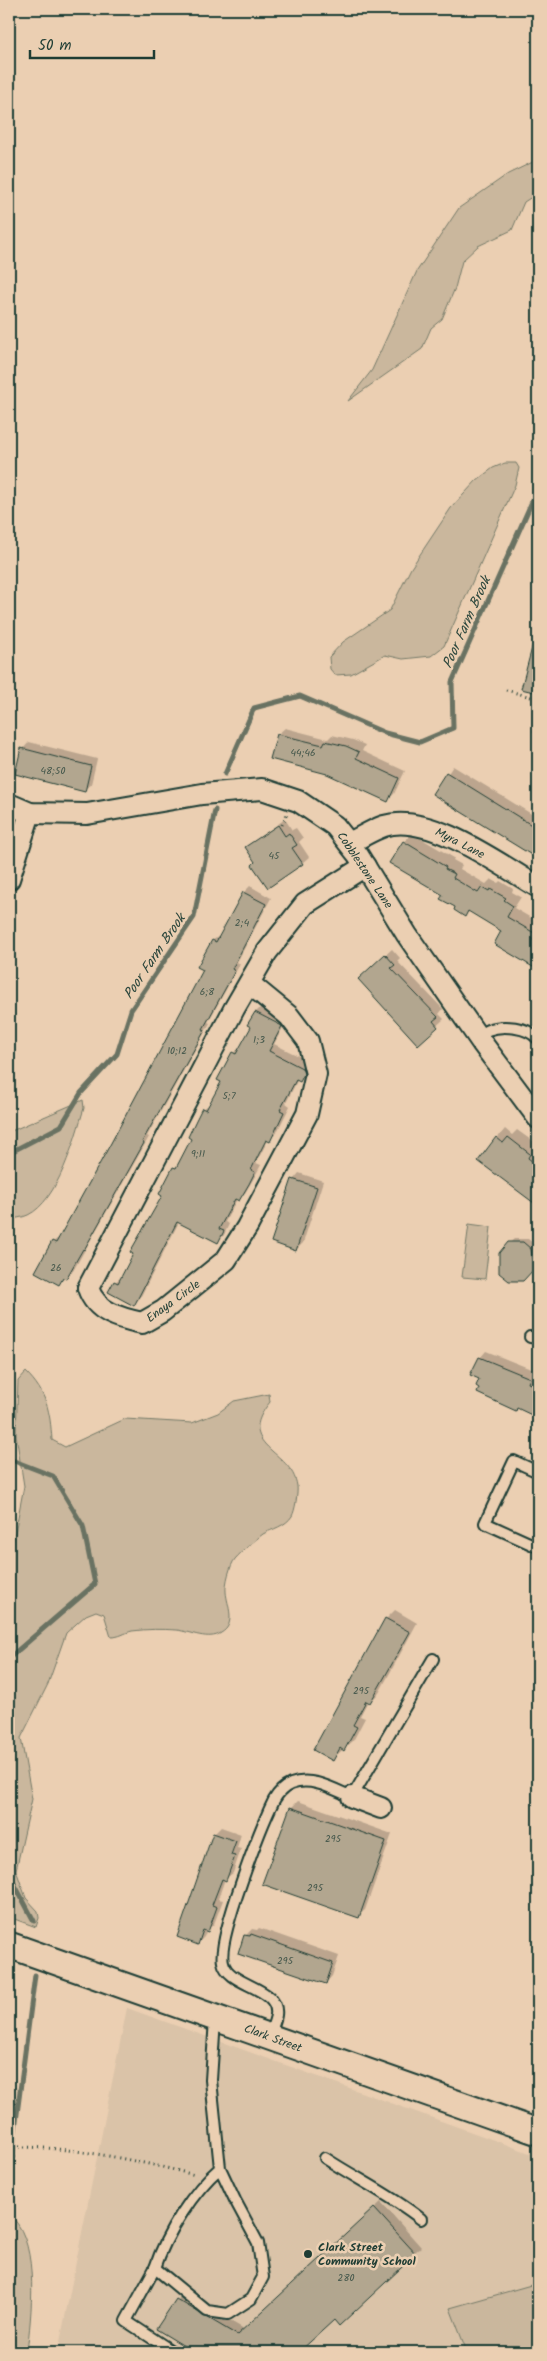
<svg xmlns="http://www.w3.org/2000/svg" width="547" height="2361" font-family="Kalam,sans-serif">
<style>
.built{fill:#dac3a8}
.green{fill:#cab79d;stroke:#747a68}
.shadow{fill:#0003}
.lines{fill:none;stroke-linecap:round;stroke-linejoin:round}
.stream{stroke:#697262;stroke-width:5}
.building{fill:#b2a68f;stroke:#1f3d34}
.service-casing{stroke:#1f3d34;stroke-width:14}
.minor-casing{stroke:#1f3d34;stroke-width:24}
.tertiary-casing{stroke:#1f3d34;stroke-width:29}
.path{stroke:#1f3d34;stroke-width:3;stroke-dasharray:1 4;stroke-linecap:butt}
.service{stroke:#ebcfb2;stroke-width:10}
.minor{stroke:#ebcfb2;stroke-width:20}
.tertiary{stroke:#ebcfb2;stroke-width:25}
.poi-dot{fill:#1f3d34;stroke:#ebcfb2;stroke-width:2}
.labels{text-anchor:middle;stroke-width:5;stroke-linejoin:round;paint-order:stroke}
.number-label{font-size:10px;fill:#44574b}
.street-label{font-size:12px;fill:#1f3d34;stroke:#ebcfb2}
.poi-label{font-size:12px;font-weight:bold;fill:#1f3d34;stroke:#ebcfb2;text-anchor:start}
.water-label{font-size:14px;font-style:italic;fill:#2b463c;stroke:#ebcfb2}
</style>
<rect width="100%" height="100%" fill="#ebcfb2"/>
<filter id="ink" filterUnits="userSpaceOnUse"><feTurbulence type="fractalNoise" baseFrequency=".02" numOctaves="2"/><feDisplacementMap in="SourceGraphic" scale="10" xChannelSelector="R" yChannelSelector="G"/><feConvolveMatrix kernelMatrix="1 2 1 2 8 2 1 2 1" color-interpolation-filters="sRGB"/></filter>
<g filter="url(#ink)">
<polygon class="built" points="127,2008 538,2156 538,2352 58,2352"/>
<g class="green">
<polygon points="537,160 538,193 524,202 512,230 478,246 462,261 455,288 442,319 431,328 422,349 348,401 372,370 417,271 459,208 508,174"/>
<polygon points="505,463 516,463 519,468 515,485 444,646 431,656 403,659 385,655 351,674 335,675 330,669 329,657 343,642 390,610 411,568 451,508 477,480 493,468"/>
<path d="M83,1100L84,1108C75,1138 58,1201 28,1215C22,1218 14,1218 9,1220V1132Z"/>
<polygon points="469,1224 491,1227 485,1279 462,1277"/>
<path d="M26,1372C47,1393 50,1411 52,1440L65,1447L125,1419L192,1423L218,1413L234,1401L269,1394L270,1402C233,1447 292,1449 297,1486C298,1493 295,1511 292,1516C286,1526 272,1529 263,1534C254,1541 242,1551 235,1559C230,1565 225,1584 226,1592C227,1605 237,1624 221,1633C209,1641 191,1632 177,1630C162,1629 147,1629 132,1631C124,1633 120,1637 111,1637L104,1614L96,1611L86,1615L66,1633L48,1684L21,1738L32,1799L16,1870L26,1898L38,1911L39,1918L36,1927L9,1917V1564L24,1486L16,1435L18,1381Z"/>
<path d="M13,2218C40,2247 31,2316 27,2352H9V2224Z"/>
<polygon points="538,2283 538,2352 467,2352 450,2308"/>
</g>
<g class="shadow">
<polygon points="538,634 538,692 523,688"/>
<polygon points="538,710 538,734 532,732"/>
<polygon points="285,728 328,739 332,735 353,740 365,745 362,751 405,771 394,794 387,800 278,734"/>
<polygon points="29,742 97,759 91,784 84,790 23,749"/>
<polygon points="453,766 538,818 538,858 434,794"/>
<polygon points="285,819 292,830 296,828 303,838 299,842 309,857 302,863 257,862 247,847"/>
<polygon points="412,833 454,858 453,860 462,865 460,869 486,884 491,879 498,883 500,881 513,889 512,892 521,897 514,908 538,922 538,970 496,944 503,930 470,911 465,915 444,894 404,842"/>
<polygon points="250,886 271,898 237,962 240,964 208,1022 210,1023 147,1136 149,1137 73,1271 59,1283 53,1242 61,1236 205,969 199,966 213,940 221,935 244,892"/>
<polygon points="392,949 400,958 397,961 443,1009 439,1014 444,1019 418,1043 366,973"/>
<polygon points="262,1006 287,1020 274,1044 309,1061 306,1074 298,1079 286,1103 290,1106 276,1134 268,1140 256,1163 261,1165 255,1176 245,1193 237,1199 225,1222 229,1224 224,1235 217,1241 179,1222 140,1298 134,1304 115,1282 123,1276 164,1196 160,1194 193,1138 203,1109 211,1103 222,1082 219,1080 233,1053 241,1047 252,1026 256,1012"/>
<polygon points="505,1129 512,1135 517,1130 538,1145 535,1149 538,1151 538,1204 479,1160"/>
<polygon points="299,1173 323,1181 303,1243 296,1250 293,1180"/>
<polygon points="514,1239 528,1239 535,1245 537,1264 528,1275 509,1243"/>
<polygon points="486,1351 536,1371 534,1376 538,1378 538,1417 518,1407 480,1379 480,1358"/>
<polygon points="395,1610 417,1623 379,1693 370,1702 368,1701 360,1716 365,1718 353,1741 332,1759 386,1619"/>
<polygon points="298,1801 392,1834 365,1910 358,1916 291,1808"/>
<polygon points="221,1827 241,1834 237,1848 241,1849 233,1873 225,1879 218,1899 223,1900 214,1924 207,1930 204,1937 198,1943 214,1834"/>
<polygon points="259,1928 339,1956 332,1976 326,1983 246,1935 252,1929 257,1930"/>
<polygon points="381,2202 421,2247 334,2319 298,2352 197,2352 158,2329 183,2293 244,2329"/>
</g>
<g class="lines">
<g class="stream">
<polyline points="225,774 254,708 300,696 385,733 420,742 453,728 452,682 538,488"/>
<polyline points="9,1153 61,1126 81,1093 117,1054 131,1010 194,917 215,810"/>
<polyline points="9,1195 9,1196"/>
<polyline points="9,1459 53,1476 83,1526 95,1584 9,1658"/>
<polyline points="9,1874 34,1921"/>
<polyline points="9,2218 14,2137 35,1975"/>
</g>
</g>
<g class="building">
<polygon points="534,640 538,641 538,693 521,689"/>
<polygon points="277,734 323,745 325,741 346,746 359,752 356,758 399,778 388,802 327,774 270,759"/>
<polygon points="21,748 91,766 85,792 15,774"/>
<polygon points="446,772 538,829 538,859 432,794"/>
<polygon points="278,825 285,836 289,833 297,845 292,848 303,864 268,888 252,865 255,862 245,847"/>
<polygon points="403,841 446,867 445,869 455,874 453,878 478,893 482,887 489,891 490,889 506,898 504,900 513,906 507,917 536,934 533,940 538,943 538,970 494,944 501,931 468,911 465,917 454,910 455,907 440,899 443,895 389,863"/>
<polygon points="243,892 266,904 232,969 235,971 203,1029 205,1030 142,1142 144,1143 84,1250 83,1249 66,1279 63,1278 59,1285 35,1272 52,1241 56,1243 111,1143 203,970 197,967 212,940 216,942"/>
<polygon points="385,954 395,965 391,968 438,1017 433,1021 438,1027 418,1045 358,979"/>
<polygon points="255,1012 282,1026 269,1051 302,1068 304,1074 300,1082 296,1080 280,1110 284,1112 270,1142 266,1140 251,1170 255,1172 249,1184 239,1201 235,1199 219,1229 224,1231 218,1243 177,1222 134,1306 108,1292 114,1281 118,1283 133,1254 130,1252 162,1196 159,1194 173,1167 176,1168 191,1139 188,1137 196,1120 202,1108 206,1110 221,1082 217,1080 232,1052 236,1054 251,1027 247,1025"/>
<polygon points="496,1137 503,1143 508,1137 530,1154 528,1158 538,1166 538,1206 478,1161"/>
<polygon points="292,1179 317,1187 296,1251 271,1242"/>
<polygon points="508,1242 523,1242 531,1249 534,1269 523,1281 509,1281 499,1273 499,1253"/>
<polygon points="479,1357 530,1378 528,1383 538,1387 538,1418 517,1408 516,1411 477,1393 479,1388 476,1386 479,1379 470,1375"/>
<polygon points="385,1618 410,1632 370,1703 366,1701 353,1725 357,1727 344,1751 340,1748 333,1761 313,1750"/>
<polygon points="290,1807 386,1841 359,1918 262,1884"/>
<polygon points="213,1833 236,1841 231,1855 235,1856 226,1881 222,1879 212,1905 217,1907 208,1932 203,1930 198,1945 177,1937"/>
<polygon points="251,1934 333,1963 326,1984 238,1954 244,1935 250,1936"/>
<polygon points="374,2208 416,2254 339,2326 334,2320 299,2352 194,2352 156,2329 176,2299 237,2335"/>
</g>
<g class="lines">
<g class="service-casing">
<g id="service">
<path d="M478,1038C481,1035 485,1031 488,1030C502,1024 529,1027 538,1039"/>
<polyline points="530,1337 538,1338"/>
<polyline points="538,1472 514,1461 485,1523 538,1547"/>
<path d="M215,2019L211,2080L220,2168L235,2200L258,2243L263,2277L251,2299L228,2314L207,2311L155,2268C166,2234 193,2191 220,2168"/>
<path d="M269,2037C271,2030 275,2022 276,2015C280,1986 228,1987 223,1962C217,1939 262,1824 274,1800C278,1793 284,1787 291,1784C312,1776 333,1789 352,1797L433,1659"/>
<path d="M325,2158C357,2179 391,2195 421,2219"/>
<polyline points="155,2268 126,2321 173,2352"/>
</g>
</g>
<g class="minor-casing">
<g id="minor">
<polyline points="9,804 30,813 87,814 202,794 262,789 298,801 335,826 358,855 407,935 482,1043 538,1118"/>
<path d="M349,843C360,838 372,830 384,826C429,812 499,864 538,887"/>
<polyline points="9,879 30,813"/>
<path d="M250,984L289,1016L308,1041L316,1074L307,1114L247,1227L226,1260L163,1311L142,1323C119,1318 96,1312 88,1288L234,1009L267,952L305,904L365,866"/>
<polyline points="352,1797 381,1808"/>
</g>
</g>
<g class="tertiary-casing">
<polyline id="tertiary" points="9,1945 538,2132"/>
</g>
<g class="path">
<polyline points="536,607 538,607"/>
<polyline points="506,690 538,699"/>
<polyline points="282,825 287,814"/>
<polyline points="538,1268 533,1284 538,1285"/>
<path d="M9,2147C71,2146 135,2160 195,2175"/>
</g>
<use href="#service" class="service"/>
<use href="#minor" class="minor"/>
<use href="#tertiary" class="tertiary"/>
</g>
</g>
<circle class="poi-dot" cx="308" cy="2254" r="5"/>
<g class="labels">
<g class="number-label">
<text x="303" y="756">44;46</text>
<text x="53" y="774">48;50</text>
<text x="274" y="859">45</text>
<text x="242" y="926">2;4</text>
<text x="207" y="995">6;8</text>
<text x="259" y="1043">1;3</text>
<text x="177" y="1054">10;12</text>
<text x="229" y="1099">5;7</text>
<text x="198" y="1157">9;11</text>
<text x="56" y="1271">26</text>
<text x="361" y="1694">295</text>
<text x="333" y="1842">295</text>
<text x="315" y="1891">295</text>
<text x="285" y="1964">295</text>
<text x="346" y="2281">280</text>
</g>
<g class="street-label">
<text transform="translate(460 843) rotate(27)" y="4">Myra Lane</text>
<text transform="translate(365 870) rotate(56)" y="4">Cobblestone Lane</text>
<text transform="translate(173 1301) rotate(-36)" y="4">Enaya Circle</text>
<text transform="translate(273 2038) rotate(20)" y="4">Clark Street</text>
</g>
<g class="poi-label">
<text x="318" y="2251">Clark Street<tspan x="318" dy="14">Community School</tspan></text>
</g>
<g class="water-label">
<text transform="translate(466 622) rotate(-66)" y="5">Poor Farm Brook</text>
<text transform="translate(154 956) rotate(-56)" y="5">Poor Farm Brook</text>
</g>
</g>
<rect width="547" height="2361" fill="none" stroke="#ebcfb2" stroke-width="30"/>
<rect x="15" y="15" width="517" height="2331" fill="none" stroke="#1f3d34" stroke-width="2" filter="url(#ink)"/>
<path d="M30 50v8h124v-8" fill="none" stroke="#1f3d34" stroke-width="2.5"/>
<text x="38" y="50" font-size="15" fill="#1f3d34" stroke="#ebcfb2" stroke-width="4" paint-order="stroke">50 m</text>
</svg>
